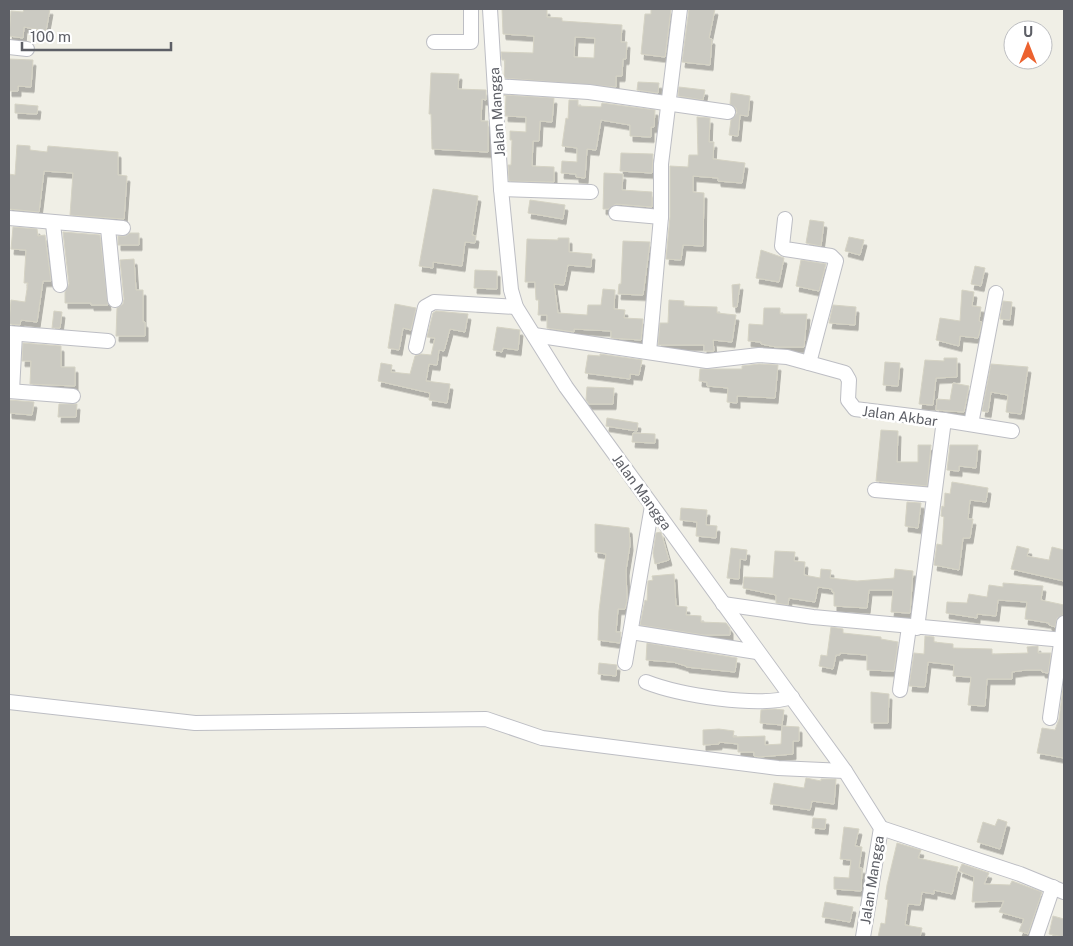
<svg xmlns="http://www.w3.org/2000/svg" width="1073" height="946" font-family="'Public Sans',sans-serif">
<style>
.building{fill:#cbcac2;stroke:#d5d3c4;fill-rule:evenodd;filter:url(#shadow)}
.lines{fill:none;stroke-linecap:round;stroke-linejoin:round}
.minor-casing{stroke:#bdbec4;stroke-width:16}
.minor{stroke:#fff;stroke-width:14}
.labels{text-anchor:middle;stroke-width:5;stroke-linejoin:round;paint-order:stroke}
.street-label{font-size:14px;fill:#5d5f66;stroke:#fff}
</style>
<defs>
<filter id="shadow"><feDropShadow dx="3" dy="5.5" stdDeviation="0" flood-color="#0004"/></filter>
</defs>
<rect width="100%" height="100%" fill="#f0efe6"/>
<g class="building">
<polygon points="24,9 50,9 46,31 24,27 23,38 9,36 11,11 23,12"/>
<path d="M502,9H547V17L562,18V21L622,25L621,42H627L626,59H623L622,76H616V87L504,78L505,60H502L501,52L533,53L534,36L503,34ZM575,37L595,38L594,58L574,57Z"/>
<polygon points="651,9 671,9 665,57 641,54 645,14 651,14"/>
<polygon points="689,9 715,9 709,38 712,39 710,65 682,62"/>
<polygon points="9,59 33,60 31,87 18,86 18,91 9,91"/>
<polygon points="431,73 459,74 458,89 486,90 486,100 482,99 481,121 488,121 488,152 432,149 431,114 429,114"/>
<polygon points="638,82 659,83 658,93 637,90"/>
<polygon points="679,87 705,90 703,100 678,96"/>
<polygon points="731,93 750,96 748,116 740,115 738,136 729,135 731,120 737,113 736,108 730,104"/>
<polygon points="504,95 554,98 552,122 540,121 539,141 533,141 532,166 554,167 554,182 509,181 508,165 511,165 512,140 510,140 510,131 526,132 526,117 505,116 506,96"/>
<polygon points="569,100 578,100 578,106 601,107 602,103 655,110 654,127 651,127 651,137 630,136 630,125 601,120 596,150 587,149 585,178 576,177 576,174 561,173 562,161 577,162 577,148 562,146 566,118 568,119"/>
<polygon points="15,104 38,106 37,114 15,113"/>
<polygon points="697,117 710,118 709,142 714,142 713,159 745,163 742,183 718,181 718,178 693,176 693,192 704,193 703,246 683,245 681,260 666,259 670,217 670,166 688,167 689,155 698,155"/>
<polygon points="17,145 30,146 30,150 47,152 48,146 118,152 118,175 127,176 124,219 70,215 73,173 44,171 39,212 9,209 9,174 15,175"/>
<polygon points="621,153 653,154 652,173 620,171"/>
<polygon points="604,173 623,174 622,190 652,192 652,207 616,204 608,209 603,209"/>
<polygon points="433,189 478,196 472,235 476,236 475,243 465,242 462,266 433,262 433,268 419,266"/>
<polygon points="530,200 565,205 563,219 528,213"/>
<polygon points="810,220 824,222 821,246 806,243"/>
<polygon points="13,227 37,229 38,236 45,235 51,281 43,281 37,322 21,320 20,325 9,324 11,300 25,302 28,283 24,283 26,250 11,249"/>
<polygon points="63,232 100,235 108,305 91,305 91,303 65,303 65,292 69,284"/>
<polygon points="130,233 139,233 139,245 118,245 118,236 126,236"/>
<polygon points="849,237 864,240 860,255 845,251"/>
<polygon points="558,238 569,238 569,252 592,254 591,267 568,265 564,285 554,284 558,313 587,315 588,305 601,305 603,289 615,290 614,309 625,310 624,318 643,319 641,340 611,338 611,331 574,329 574,332 547,328 547,315 538,315 539,300 536,300 535,282 525,282 527,239 558,240"/>
<polygon points="623,241 650,242 643,295 618,294 619,284 621,284"/>
<polygon points="761,250 784,258 779,282 756,278"/>
<polygon points="134,259 136,290 143,290 143,322 145,322 145,336 116,336 117,308 123,304 124,299 120,260"/>
<polygon points="801,260 826,264 819,291 796,286"/>
<polygon points="975,266 985,268 981,286 971,284"/>
<polygon points="475,270 497,271 497,289 474,288"/>
<polygon points="740,284 737,307 733,307 732,285"/>
<polygon points="962,290 974,292 972,306 981,307 979,321 982,322 978,338 960,336 959,346 936,340 940,318 960,321"/>
<polygon points="669,300 684,301 684,306 717,307 717,313 736,315 732,342 713,340 714,351 704,351 704,345 658,345 660,323 668,323"/>
<polygon points="1003,301 1012,302 1010,320 1000,319"/>
<polygon points="395,304 416,308 411,330 403,328 399,350 388,348"/>
<polygon points="833,305 856,307 855,325 829,323"/>
<polygon points="764,308 780,308 780,314 807,314 804,347 776,347 761,344 761,342 748,341 749,324 763,325"/>
<polygon points="54,311 62,312 60,328 52,328"/>
<polygon points="436,311 468,314 465,332 450,329 444,351 439,350 437,365 429,364 426,381 450,384 447,403 429,400 430,393 378,381 381,363 392,365 391,372 410,374 415,356 421,354 431,355 435,338 427,337 433,313"/>
<polygon points="497,327 520,330 518,350 503,348 502,352 493,350"/>
<polygon points="23,343 61,346 61,367 75,367 75,386 30,384 31,361 22,361"/>
<polygon points="600,354 642,360 639,375 630,374 630,379 585,373 588,355 600,356"/>
<polygon points="944,358 957,358 957,377 936,378 933,405 919,404 925,360 944,361"/>
<polygon points="885,362 900,363 898,386 883,385"/>
<polygon points="759,364 778,365 775,398 737,396 737,403 727,402 728,388 707,386 707,382 699,381 700,369 742,369 742,366"/>
<polygon points="991,364 1028,367 1021,414 1006,412 1008,395 991,392 988,412 982,411"/>
<polygon points="953,383 969,386 964,412 936,410 937,399 950,400"/>
<polygon points="587,387 614,388 613,404 589,404 586,400"/>
<polygon points="9,400 34,402 32,415 9,413"/>
<polygon points="59,404 77,404 76,417 58,417"/>
<polygon points="607,418 638,423 637,431 606,426"/>
<polygon points="881,430 898,431 897,462 918,462 918,445 931,445 927,486 876,481"/>
<polygon points="633,433 655,434 655,443 632,442"/>
<polygon points="950,445 978,445 976,468 959,466 959,471 947,470"/>
<polygon points="952,482 988,488 986,502 970,500 968,519 973,519 970,538 963,538 959,570 934,565 937,544 942,545 944,517 941,516 942,506 944,507 945,493 950,494"/>
<polygon points="907,502 921,503 918,528 905,526"/>
<polygon points="681,508 707,510 706,525 717,526 716,538 696,536 697,522 680,520"/>
<polygon points="595,524 629,528 630,545 626,570 627,600 625,609 618,609 616,632 621,632 620,643 598,640 599,611 606,554 595,552"/>
<polygon points="661,532 669,560 655,564 653,553 656,533"/>
<polygon points="1017,546 1029,549 1027,556 1049,560 1052,547 1064,550 1064,581 1011,569"/>
<polygon points="731,548 747,550 746,560 740,559 739,579 727,578"/>
<polygon points="775,551 795,552 794,561 805,562 804,575 820,578 821,569 831,570 830,578 857,581 894,578 895,569 913,571 910,613 891,612 893,590 869,590 867,608 834,606 834,592 832,592 832,589 818,587 815,602 789,598 788,605 776,603 776,595 743,588 744,577 773,578"/>
<polygon points="674,574 676,606 687,607 686,615 701,616 701,622 726,623 730,628 730,635 704,635 640,625 645,600 647,601 648,581 653,580 652,576"/>
<polygon points="1003,583 1043,586 1041,600 1064,605 1063,615 1057,618 1055,627 1049,625 1049,623 1025,619 1027,602 998,600 996,616 977,614 977,618 946,613 947,602 967,603 969,594 987,597 989,585 1003,587"/>
<polygon points="831,627 843,629 843,633 881,637 881,639 898,642 894,671 867,670 867,655 840,653 840,655 836,655 833,669 819,666 821,655 827,656"/>
<polygon points="925,636 934,637 934,642 953,644 953,648 992,649 992,654 1028,653 1027,647 1038,646 1038,653 1051,653 1048,673 1042,672 1042,670 1026,670 1012,672 1012,679 987,679 985,706 968,705 971,677 953,676 954,665 928,662 925,687 909,686 914,653 924,654"/>
<polygon points="647,643 737,658 735,672 686,667 686,666 673,662 646,660"/>
<polygon points="599,663 617,665 616,676 598,674"/>
<polygon points="1064,681 1064,758 1037,753 1042,728 1055,730 1059,719"/>
<polygon points="871,692 889,694 888,723 871,723"/>
<polygon points="775,709 784,710 782,725 760,723 761,710"/>
<polygon points="782,726 799,727 799,741 793,741 793,754 759,757 754,756 754,752 738,752 738,744 719,742 719,744 703,745 703,730 719,729 734,731 733,737 765,736 765,745 781,744"/>
<polygon points="806,778 821,781 821,779 836,779 834,804 812,801 810,810 770,804 774,783 804,788"/>
<polygon points="813,818 826,819 825,829 812,828"/>
<polygon points="998,819 1007,822 1000,849 977,842 983,822 995,826"/>
<polygon points="844,827 859,829 855,846 862,847 859,868 862,868 861,891 834,889 834,877 849,878 851,860 840,859"/>
<polygon points="897,843 921,850 918,858 958,867 952,894 934,890 934,894 922,892 920,905 908,904 905,925 922,928 920,937 878,937 881,923 885,924 888,900 885,899 887,885"/>
<polygon points="962,864 989,873 984,884 1010,885 1012,881 1042,892 1028,934 1019,931 1024,919 999,912 1004,901 972,902 974,877 959,871"/>
<polygon points="825,902 853,907 850,922 822,917"/>
<polygon points="1053,916 1064,919 1064,937 1049,934"/>
</g>
<g class="lines">
<g class="minor-casing">
<g id="minor">
<polyline points="490,9 501,189 511,290 516,307 566,387 845,771 881,828 863,937"/>
<polyline points="434,42 471,42 471,9"/>
<polyline points="9,47 27,49"/>
<polyline points="495,86 589,92 728,112"/>
<polyline points="501,189 591,192"/>
<polyline points="616,213 661,217"/>
<polyline points="9,218 123,228"/>
<polyline points="785,219 782,246 785,249 831,256 836,261 809,363"/>
<polyline points="53,224 60,285"/>
<polyline points="108,228 115,300"/>
<polyline points="9,333 108,341"/>
<polyline points="534,335 707,361 759,355 787,357 845,373 849,380 848,400 855,409 944,420 917,628"/>
<polyline points="416,347 425,307 434,302 516,307"/>
<polyline points="649,352 661,217 661,164 680,9"/>
<polyline points="9,391 73,396"/>
<polyline points="12,391 15,334"/>
<polyline points="944,420 1012,431"/>
<polyline points="971,424 996,293"/>
<polyline points="875,490 934,495"/>
<polyline points="723,604 813,617 1064,640"/>
<polyline points="631,632 757,652"/>
<polyline points="625,663 652,506"/>
<path d="M646,682C679,695 758,708 792,697"/>
<polyline points="900,690 909,627"/>
<polyline points="9,702 195,723 486,719 542,738 778,768 845,771"/>
<polyline points="1050,718 1064,623"/>
<polyline points="881,828 1020,874 1064,892"/>
<polyline points="1036,937 1053,887"/>
</g>
</g>
<use href="#minor" class="minor"/>
</g>
<g class="labels">
<g class="street-label">
<text transform="translate(497 112) rotate(-94)" y="5">Jalan Mangga</text>
<text transform="translate(900 416) rotate(8)" y="5">Jalan Akbar</text>
<text transform="translate(642 492) rotate(54)" y="5">Jalan Mangga</text>
<text transform="translate(872 880) rotate(-81)" y="5">Jalan Mangga</text>
</g>
</g>
<rect width="1073" height="946" fill="none" stroke="#5d5f66" stroke-width="20"/>
<g transform="translate(1028 45)"><circle r="24" fill="#ffffff" stroke="#bebfc2"/>
<path d="M0-4L9 19L0 12L-9 19Z" fill="#ec622f"/>
<text y="-8" font-size="14" font-weight="bold" text-anchor="middle" fill="#5d5f66">U</text>
</g>
<path d="M22 42v8h149v-8" fill="none" stroke="#5d5f66" stroke-width="2.5"/>
<text x="30" y="42" font-size="15" fill="#5d5f66" stroke="#ffffff" stroke-width="4" paint-order="stroke">100 m</text>
</svg>
